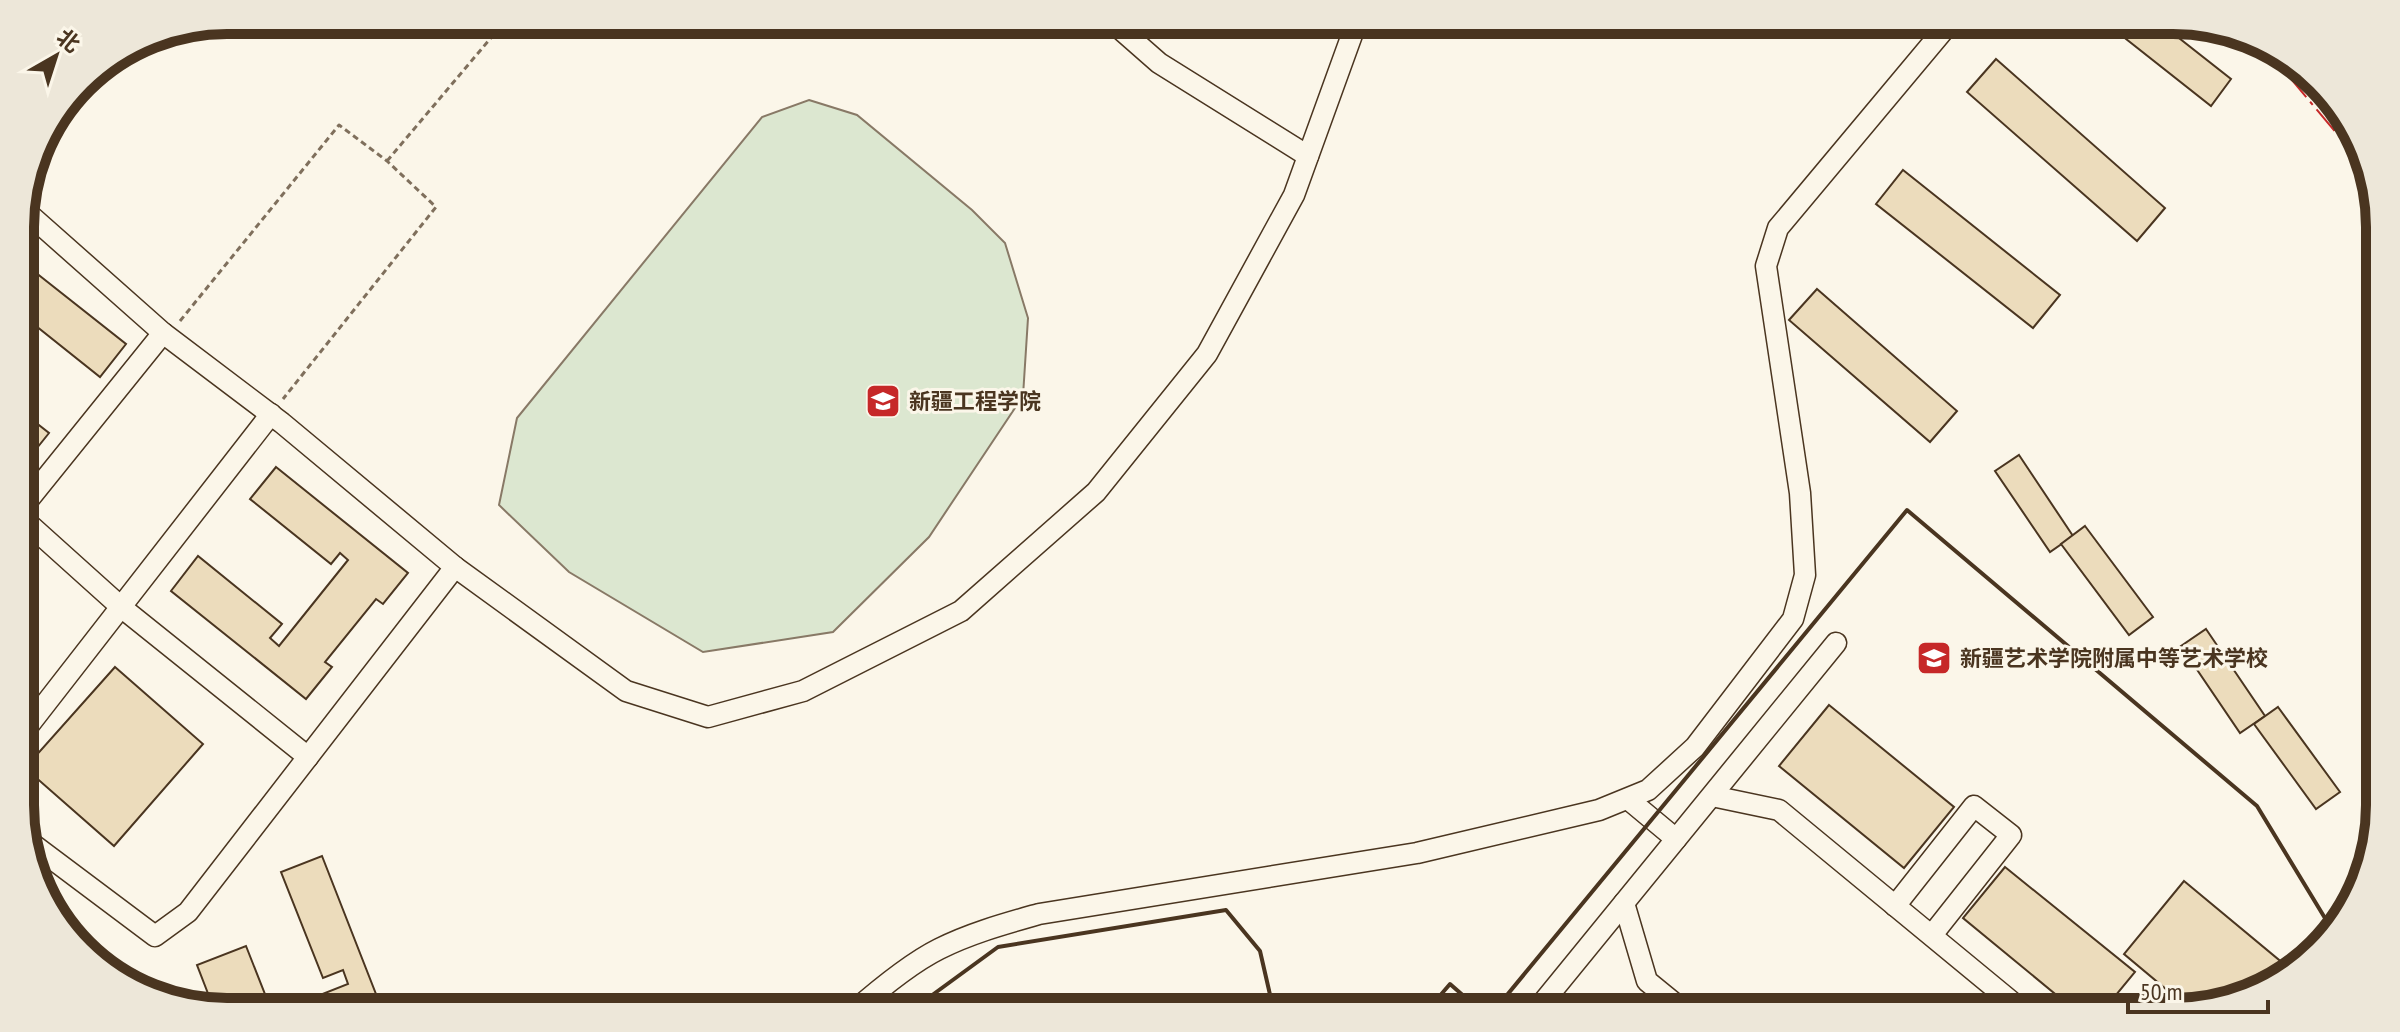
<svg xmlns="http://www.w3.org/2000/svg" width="2400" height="1032" font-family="'PT Sans Narrow','Noto Sans SC',sans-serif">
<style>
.green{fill:#dce7d0;stroke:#887966;stroke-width:2}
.building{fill:#ecdcbc;stroke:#4a3520;stroke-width:2}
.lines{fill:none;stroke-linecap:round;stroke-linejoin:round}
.minor-casing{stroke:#4a3520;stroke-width:23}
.path{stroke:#7f6f5c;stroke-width:3;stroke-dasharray:6 4;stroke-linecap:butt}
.minor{stroke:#fbf6e9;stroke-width:20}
.wall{stroke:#4a3520;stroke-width:4}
.power{stroke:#c62828;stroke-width:2;stroke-dasharray:28 6 4 6;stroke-linecap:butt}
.labels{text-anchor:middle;stroke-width:6;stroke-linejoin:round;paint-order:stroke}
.poi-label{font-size:22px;font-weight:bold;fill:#4a3520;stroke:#fbf6e9;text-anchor:start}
.rim{fill:none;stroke:#4a3520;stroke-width:10}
</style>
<rect width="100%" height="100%" fill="#fbf6e9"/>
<polygon class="green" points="809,100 857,115 972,210 1005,243 1028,318 1023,396 929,537 833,632 703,652 569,572 499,505 517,418 762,117"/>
<g class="building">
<polygon points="2102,20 2156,20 2231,79 2211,106"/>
<polygon points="1996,59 2165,208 2137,241 1967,92"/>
<polygon points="1903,170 2060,295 2033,328 1876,204"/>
<polygon points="21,261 126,344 100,377 21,314 21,307 26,300 21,295"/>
<polygon points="1817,289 1957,411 1930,442 1789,320"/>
<polygon points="21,411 49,433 21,468"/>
<polygon points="2019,455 2073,536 2050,552 1995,471"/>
<polygon points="276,467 408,573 383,604 376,599 325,662 332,667 306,699 171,591 198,556 282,624 270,638 279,646 348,560 340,553 331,564 250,499"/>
<polygon points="2085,526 2153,617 2129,635 2061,544"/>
<polygon points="2206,629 2265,716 2240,733 2181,646"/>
<polygon points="115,667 203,744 114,846 25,768"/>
<polygon points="1829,705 1954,807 1904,868 1779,766"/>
<polygon points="2278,707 2340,792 2316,809 2254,724"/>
<polygon points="322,856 383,1012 277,1012 348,984 343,970 323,978 281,872"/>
<polygon points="2005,867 2135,972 2102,1012 2077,1012 1963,918"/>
<polygon points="2184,881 2290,969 2285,975 2191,1010 2124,954"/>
<polygon points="56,915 95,946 91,953 63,931"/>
<polygon points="246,946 272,1012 227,1012 214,1009 197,965"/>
<polygon points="1585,996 1605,1012 1572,1012"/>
</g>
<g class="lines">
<g class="minor-casing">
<g id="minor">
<polyline points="1110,20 1159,63 1308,156"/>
<polyline points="22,208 163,333 282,423 455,567 626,691 708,717 803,691 961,611 1096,492 1207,354 1294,195 1353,32 1352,20"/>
<polyline points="21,509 163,333"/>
<polyline points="21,517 121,607 308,757"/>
<polyline points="22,734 271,414"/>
<polyline points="1712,796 1779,810 2024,1012"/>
<polyline points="1628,799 1676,839"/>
<polyline points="23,837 155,936 188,912 455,567"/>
<polyline points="1624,903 1647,981 1685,1012"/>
<polyline points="1895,906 1974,806 2011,835 1932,935"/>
<path d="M853,1012C877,991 911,963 939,949C971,933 1004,924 1039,914L1417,853L1599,810L1648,790L1695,747L1793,619L1805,575L1800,493L1766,266L1778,228L1952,20"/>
<polyline points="1535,1012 1836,643"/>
</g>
</g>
<g class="path">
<polyline points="387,161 506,20"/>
<polyline points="180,321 339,125 387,161 436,207 283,399"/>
</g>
<use href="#minor" class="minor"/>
<g class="wall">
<polyline points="909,1012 998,947 1226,910 1260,951 1274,1012"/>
<polyline points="1426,1012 1450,984 1482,1012"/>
<polyline points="1493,1012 1907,510 2257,806 2331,928"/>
</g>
<polyline class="power" points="2260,42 2364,166"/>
</g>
<defs>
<g id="university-square" transform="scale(1.8)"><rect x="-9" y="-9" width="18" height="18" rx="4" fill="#c62828" stroke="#fbf6e9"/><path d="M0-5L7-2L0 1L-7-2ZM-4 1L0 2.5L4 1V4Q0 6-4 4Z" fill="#fff"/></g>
<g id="school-square" transform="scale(1.8)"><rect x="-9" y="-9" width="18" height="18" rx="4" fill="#c62828" stroke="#fbf6e9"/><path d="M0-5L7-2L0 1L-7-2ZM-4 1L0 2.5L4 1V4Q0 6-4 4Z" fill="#fff"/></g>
</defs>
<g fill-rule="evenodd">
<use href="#university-square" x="883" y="401"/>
<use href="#school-square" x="1934" y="658"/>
</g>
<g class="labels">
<g class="poi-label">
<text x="909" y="409">新疆工程学院</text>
<text x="1960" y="666">新疆艺术学院附属中等艺术学校</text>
</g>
</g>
<path d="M0 0H2400V1032H0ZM227 34H2173A193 193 0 0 1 2366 227V805A193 193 0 0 1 2173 998H227A193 193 0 0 1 34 805V227A193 193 0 0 1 227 34Z" fill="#ede7d9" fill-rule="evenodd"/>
<path class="rim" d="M227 34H2173A193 193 0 0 1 2366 227V805A193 193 0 0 1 2173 998H227A193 193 0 0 1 34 805V227A193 193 0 0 1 227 34Z"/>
<g transform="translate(56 56) rotate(39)" stroke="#fbf6e9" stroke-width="6" paint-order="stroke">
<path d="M0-6L14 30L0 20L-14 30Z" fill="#4a3520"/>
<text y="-12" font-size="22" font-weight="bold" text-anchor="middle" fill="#4a3520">北</text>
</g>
<path d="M2128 1000v12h140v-12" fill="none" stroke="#4a3520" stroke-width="4"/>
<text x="2140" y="1000" font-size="24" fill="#4a3520" stroke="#fbf6e9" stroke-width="6" paint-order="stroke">50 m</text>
</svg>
